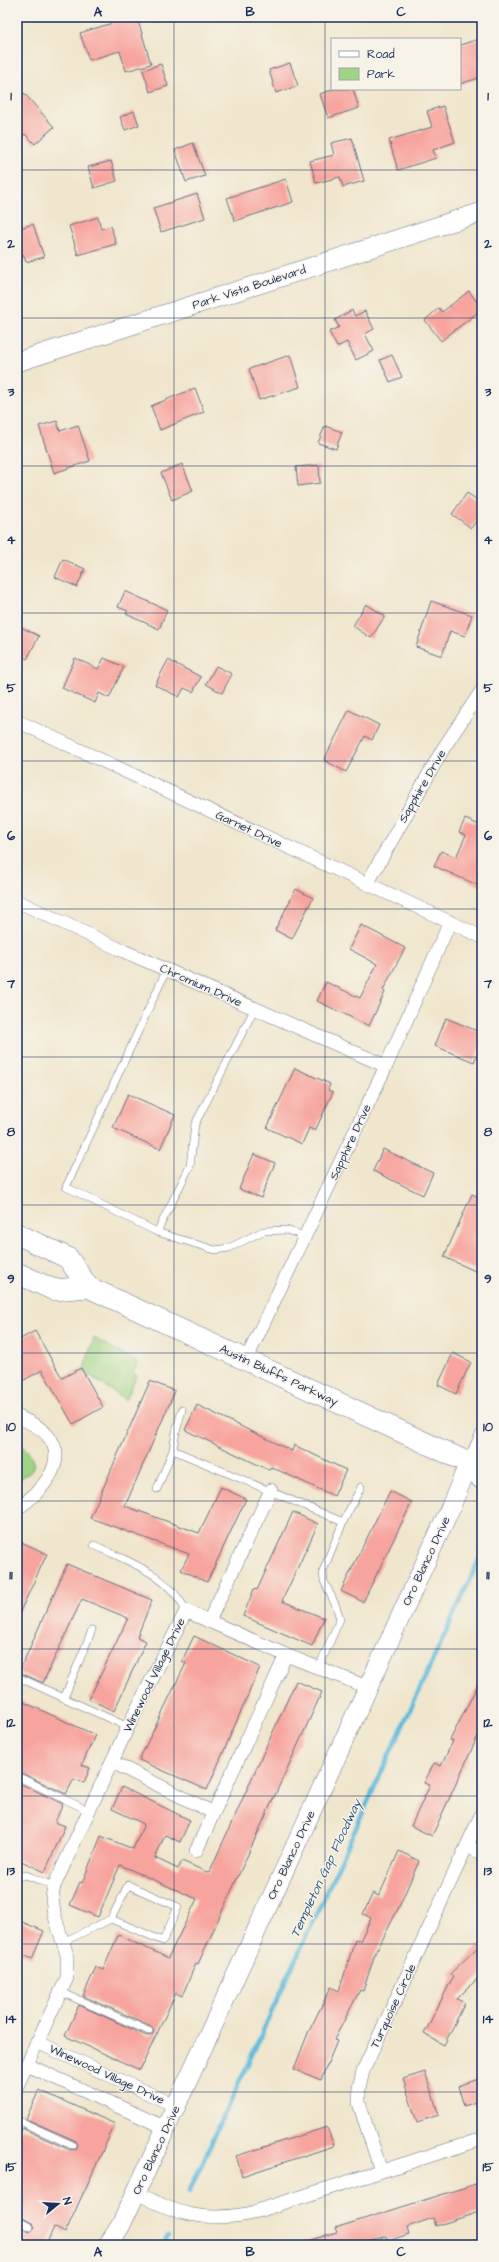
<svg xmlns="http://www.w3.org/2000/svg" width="499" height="2262" font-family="'Architects Daughter',sans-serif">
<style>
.green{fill:#9fd485;stroke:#5d8272}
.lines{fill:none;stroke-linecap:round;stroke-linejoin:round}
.stream{stroke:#5fbbdd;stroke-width:4.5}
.building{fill:#f7a49e}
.lane-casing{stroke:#666f85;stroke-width:8}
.street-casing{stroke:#666f85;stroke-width:14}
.secondary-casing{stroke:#666f85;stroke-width:20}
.primary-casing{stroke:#666f85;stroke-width:22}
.lane{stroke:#fff;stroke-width:7}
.street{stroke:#fff;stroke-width:13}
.secondary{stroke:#fff;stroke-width:19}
.primary{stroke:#fff;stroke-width:21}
.grid{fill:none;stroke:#1b2f5e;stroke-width:1;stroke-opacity:0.55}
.labels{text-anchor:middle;stroke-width:3;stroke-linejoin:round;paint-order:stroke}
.street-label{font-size:12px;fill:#1b2f5e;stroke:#f7f3e8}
.water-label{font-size:13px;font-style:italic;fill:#2f5984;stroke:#f7f3e8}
.neatline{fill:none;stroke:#1b2f5e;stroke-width:1.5}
.grid-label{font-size:13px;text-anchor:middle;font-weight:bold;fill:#1b2f5e}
</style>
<rect width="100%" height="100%" fill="#f7f3e8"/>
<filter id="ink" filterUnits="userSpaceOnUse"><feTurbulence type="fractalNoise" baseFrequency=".025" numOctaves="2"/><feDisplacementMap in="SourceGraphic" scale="8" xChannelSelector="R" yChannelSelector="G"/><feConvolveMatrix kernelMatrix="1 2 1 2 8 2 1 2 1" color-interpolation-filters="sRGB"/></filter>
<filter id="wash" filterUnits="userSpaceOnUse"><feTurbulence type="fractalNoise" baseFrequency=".012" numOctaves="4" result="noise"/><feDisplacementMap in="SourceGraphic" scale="16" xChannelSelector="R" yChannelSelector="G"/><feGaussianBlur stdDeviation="0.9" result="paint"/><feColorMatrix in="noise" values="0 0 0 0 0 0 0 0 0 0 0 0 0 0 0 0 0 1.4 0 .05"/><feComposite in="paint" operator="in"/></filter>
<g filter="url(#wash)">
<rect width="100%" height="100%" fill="#f0e6cd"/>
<g class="green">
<polygon points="94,1338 138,1363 133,1373 137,1375 126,1400 83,1371"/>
<polygon points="17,1440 30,1454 34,1465 31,1472 17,1480"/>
</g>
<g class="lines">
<g class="stream">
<polyline points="189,2192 482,1553"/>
<polyline points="163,2245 168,2236"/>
</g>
</g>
<g id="blocks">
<g class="building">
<polygon points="132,17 137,17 151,64 126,71 120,51 89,60 80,33"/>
<polygon points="482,38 482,77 460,84 460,45"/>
<polygon points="290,63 298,86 276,93 269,70"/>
<polygon points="161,64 168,86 150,92 143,70"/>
<polygon points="334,89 353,89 359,108 328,118 320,94"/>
<polygon points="24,93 54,127 35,144 25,134 17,141 17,99"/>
<polygon points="443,106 455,142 433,150 436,158 398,170 389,140 432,127 427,111"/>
<polygon points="134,111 139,125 125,130 120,117"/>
<polygon points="352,138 364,181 343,187 340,177 316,183 310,161 334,155 331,143"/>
<polygon points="193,143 205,176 186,182 175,150"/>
<polygon points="111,161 117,181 94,188 88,167"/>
<polygon points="286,179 293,202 235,221 227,198"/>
<polygon points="197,194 205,218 161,232 153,208"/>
<polygon points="98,217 101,229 111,226 116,244 78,255 69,226"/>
<polygon points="33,224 44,257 26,262 23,254 17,256 17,229"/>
<polygon points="469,291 482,309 441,341 425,320 439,308 442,312"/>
<polygon points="352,310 355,316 365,311 374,329 365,334 374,351 356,360 347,342 337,347 329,332 339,327 335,320"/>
<polygon points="290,355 300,387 259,400 249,369"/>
<polygon points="392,355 402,377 390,382 380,360"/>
<polygon points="195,388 204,412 160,430 151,406"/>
<polygon points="57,421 60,431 78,425 90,461 54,473 39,426"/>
<polygon points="325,426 342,432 336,449 318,443"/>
<polygon points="182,464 193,491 172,500 161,473"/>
<polygon points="319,465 320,483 298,486 296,467"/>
<polygon points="467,493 482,503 482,513 471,528 452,514"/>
<polygon points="63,559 85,569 77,587 55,577"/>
<polygon points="125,591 167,610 159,629 126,614 128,611 118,607"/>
<polygon points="431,601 472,615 465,636 450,631 442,656 416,647"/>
<polygon points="366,604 385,616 371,638 353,626"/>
<polygon points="17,625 39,636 27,659 17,654"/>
<polygon points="75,658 98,669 104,658 124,667 109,698 99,693 95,703 62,688"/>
<polygon points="168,660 201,677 193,692 184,688 179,697 155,685"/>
<polygon points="216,666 232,674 222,693 206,684"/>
<polygon points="349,710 379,725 372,740 365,736 346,772 324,760"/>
<polygon points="465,819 482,826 482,887 434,866 441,851 456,857 466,835 459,832"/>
<polygon points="296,889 313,898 292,939 275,930"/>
<polygon points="361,925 405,948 383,990 385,992 369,1026 317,1001 326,982 360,998 377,964 349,949"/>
<polygon points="446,1018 482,1033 482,1043 474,1062 435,1046"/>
<polygon points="295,1068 330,1084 328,1090 333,1092 315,1131 309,1128 302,1144 267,1128"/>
<polygon points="128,1094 175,1115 160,1149 113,1128"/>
<polygon points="383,1149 433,1173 423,1195 373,1171"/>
<polygon points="254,1154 275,1163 261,1198 239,1189"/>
<polygon points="472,1194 482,1198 482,1274 444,1257"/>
<polygon points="35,1331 62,1378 81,1368 103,1407 73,1424 42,1370 17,1384 17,1341"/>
<polygon points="453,1353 471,1362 456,1394 438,1385"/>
<polygon points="150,1381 175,1391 125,1506 199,1533 221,1487 246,1499 207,1582 181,1570 189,1554 90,1518"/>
<polygon points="197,1405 292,1451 294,1445 346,1470 334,1496 271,1467 269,1470 185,1430"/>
<polygon points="390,1491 412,1502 363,1602 341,1591"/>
<polygon points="293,1512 318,1524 282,1601 324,1618 312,1646 243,1616 254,1589 257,1590"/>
<polygon points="17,1540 47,1554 17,1618"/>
<polygon points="67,1564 152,1600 137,1637 146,1641 114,1711 89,1699 128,1618 82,1599 43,1683 19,1672"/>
<polygon points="194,1636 260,1667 207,1790 139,1760 186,1663 182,1661"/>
<polygon points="482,1677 482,1727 432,1836 411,1826 430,1785 424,1783 434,1763 441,1766 453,1741 450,1740"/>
<polygon points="296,1681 322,1692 198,1964 196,1963 182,1996 176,1993 140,2070 65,2036 79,2005 147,2036 152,2035 154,2030 151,2026 83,1996 96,1967 103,1970 118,1935 168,1958 197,1899 120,1865 98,1917 70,1905 80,1882 82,1883 101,1836 133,1849 144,1824 112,1809 122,1787 190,1820 180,1842 165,1835 155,1858 178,1869 182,1861 209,1873"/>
<polygon points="17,1699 95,1735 82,1765 90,1768 84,1783 74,1779 66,1794 17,1771"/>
<polygon points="17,1782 63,1804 55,1822 65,1826 45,1872 17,1859"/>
<polygon points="399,1851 419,1861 399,1907 375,1954 363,1991 360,1990 334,2040 337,2041 321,2080 294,2069 308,2033 331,1987 339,1991 355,1940 360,1941 371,1918 363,1914 373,1893 379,1896"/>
<polygon points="17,1920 44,1931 32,1959 17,1952"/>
<polygon points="482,1943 482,1974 457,1999 465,2003 444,2045 424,2034 453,1977 450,1974"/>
<polygon points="425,2072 439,2115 417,2122 403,2079"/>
<polygon points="482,2078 482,2100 464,2106 458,2086"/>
<polygon points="39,2090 115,2124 65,2233 54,2227 46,2245 17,2245 17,2226 30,2232 35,2227 32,2223 17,2215 17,2139 22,2128 70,2150 75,2149 77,2145 74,2140 26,2119"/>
<polygon points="327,2127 334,2146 242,2176 236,2156"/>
<polygon points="482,2182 482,2211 436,2226 433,2218 407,2227 409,2234 388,2241 386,2236 359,2245 305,2245 305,2242 337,2232 335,2228"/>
</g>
</g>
</g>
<g filter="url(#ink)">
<use href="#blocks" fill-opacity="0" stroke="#666f85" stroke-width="1"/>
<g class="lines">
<g class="lane-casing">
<g id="lane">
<polyline points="167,969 66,1187 157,1232 190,1166 195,1124 255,1008"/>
<polyline points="157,1232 215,1250 229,1248 263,1231 286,1230 305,1236"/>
<polyline points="173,1450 343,1522"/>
<polyline points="157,1489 173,1450 176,1432 182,1410"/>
<path d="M94,1545C128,1562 169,1574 186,1611"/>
<polyline points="319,1667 340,1619 336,1606 324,1581 323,1571 343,1522 361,1487"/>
<polyline points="20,1678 128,1727"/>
<polyline points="64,1698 92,1630"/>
<polyline points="17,1776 89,1811"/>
<polyline points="17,1877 26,1875 54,1886"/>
<polyline points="63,1942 111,1919 163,1941 178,1907 128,1885 111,1919"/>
<polyline points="61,1992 149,2031"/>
<polyline points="17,2120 72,2145"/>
<polyline points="17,2220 30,2227"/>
</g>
</g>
<g class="street-casing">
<g id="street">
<polyline points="17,721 482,937"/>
<polyline points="367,884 443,749 482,690"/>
<polyline points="17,901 119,949 386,1066"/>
<polyline points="246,1360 386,1066 450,922"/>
<path d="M17,1416C28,1422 40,1426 48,1436C71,1463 38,1494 17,1509"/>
<polyline points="469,1463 482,1435"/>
<polyline points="209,1621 271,1490"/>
<polyline points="112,1762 212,1812"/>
<polyline points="467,1846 482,1853"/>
<polyline points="196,1851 286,1655"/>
<polyline points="37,2042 176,2106"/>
<polyline points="27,2065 166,2128"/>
<polyline points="17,2086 67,1978 67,1955 54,1914 52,1898 54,1886 128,1727 186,1611 286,1655 367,1687"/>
<polyline points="381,2171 359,2103 359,2088 363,2071 482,1813"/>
<path d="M136,2192C175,2214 203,2222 248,2214L482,2139"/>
</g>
</g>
<g class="secondary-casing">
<g id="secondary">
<polyline points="17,362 482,212"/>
<polyline points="108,2245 121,2225 176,2106 449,1511 469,1463"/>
</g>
</g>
<g class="primary-casing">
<g id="primary">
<polyline points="17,1234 68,1258 88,1287"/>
<polyline points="17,1273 54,1290 88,1287 469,1463 482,1479"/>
</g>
</g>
<use href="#lane" class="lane"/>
<use href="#street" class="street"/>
<use href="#secondary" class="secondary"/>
<use href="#primary" class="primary"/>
</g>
</g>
<path class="grid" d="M174,17V2245M325,17V2245M17,170H482M17,318H482M17,466H482M17,613H482M17,761H482M17,909H482M17,1057H482M17,1205H482M17,1353H482M17,1501H482M17,1649H482M17,1796H482M17,1944H482M17,2092H482"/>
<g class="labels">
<g class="street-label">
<text transform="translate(249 287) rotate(-18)" y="4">Park Vista Boulevard</text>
<text transform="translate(422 786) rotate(-60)" y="4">Sapphire Drive</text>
<text transform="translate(249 829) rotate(25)" y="4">Garnet Drive</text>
<text transform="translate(201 985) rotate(24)" y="4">Chromium Drive</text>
<text transform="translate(350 1142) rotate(-65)" y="4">Sapphire Drive</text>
<text transform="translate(279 1375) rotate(25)" y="4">Austin Bluffs Parkway</text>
<text transform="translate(426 1561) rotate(-65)" y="4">Oro Blanco Drive</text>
<text transform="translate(154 1675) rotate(-64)" y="4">Winewood Village Drive</text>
<text transform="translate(291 1855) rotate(-65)" y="4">Oro Blanco Drive</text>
<text transform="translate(393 2006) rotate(-65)" y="4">Turquoise Circle</text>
<text transform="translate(107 2074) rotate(25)" y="4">Winewood Village Drive</text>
<text transform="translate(156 2150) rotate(-65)" y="4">Oro Blanco Drive</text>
</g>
<g class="water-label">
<text transform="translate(325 1868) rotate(-65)" y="5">Templeton Gap Floodway</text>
</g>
</g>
<rect width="499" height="2262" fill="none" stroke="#f7f3e8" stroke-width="44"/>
<rect x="331" y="38" width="130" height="52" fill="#f7f3e8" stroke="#9fa5b1"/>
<rect x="339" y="51" width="20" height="6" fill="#ffffff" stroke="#9fa5b1"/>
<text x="367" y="58" font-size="12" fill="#1b2f5e">Road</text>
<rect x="339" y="68" width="20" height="12" fill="#9fd485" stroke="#9fa5b1"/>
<text x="367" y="78" font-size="12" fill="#1b2f5e">Park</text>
<g transform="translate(58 2204) rotate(72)" stroke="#f7f3e8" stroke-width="3" paint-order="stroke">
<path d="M0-3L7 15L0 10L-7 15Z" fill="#1b2f5e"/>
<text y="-6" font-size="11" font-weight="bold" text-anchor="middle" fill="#1b2f5e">N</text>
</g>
<rect x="22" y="22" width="455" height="2218" class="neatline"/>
<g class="grid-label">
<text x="98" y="16">A</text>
<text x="250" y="16">B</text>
<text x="401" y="16">C</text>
<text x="11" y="100">1</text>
<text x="488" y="100">1</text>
<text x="11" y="248">2</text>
<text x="488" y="248">2</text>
<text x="11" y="396">3</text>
<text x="488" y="396">3</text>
<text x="11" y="544">4</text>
<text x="488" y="544">4</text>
<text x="11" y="692">5</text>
<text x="488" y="692">5</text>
<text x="11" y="840">6</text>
<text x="488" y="840">6</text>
<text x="11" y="988">7</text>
<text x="488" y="988">7</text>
<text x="11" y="1136">8</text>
<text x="488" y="1136">8</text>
<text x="11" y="1283">9</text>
<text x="488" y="1283">9</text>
<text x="11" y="1431">10</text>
<text x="488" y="1431">10</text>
<text x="11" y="1579">11</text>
<text x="488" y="1579">11</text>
<text x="11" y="1727">12</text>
<text x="488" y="1727">12</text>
<text x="11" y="1875">13</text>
<text x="488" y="1875">13</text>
<text x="11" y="2023">14</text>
<text x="488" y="2023">14</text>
<text x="11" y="2171">15</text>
<text x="488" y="2171">15</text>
<text x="98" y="2256">A</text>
<text x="250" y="2256">B</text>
<text x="401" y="2256">C</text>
</g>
</svg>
